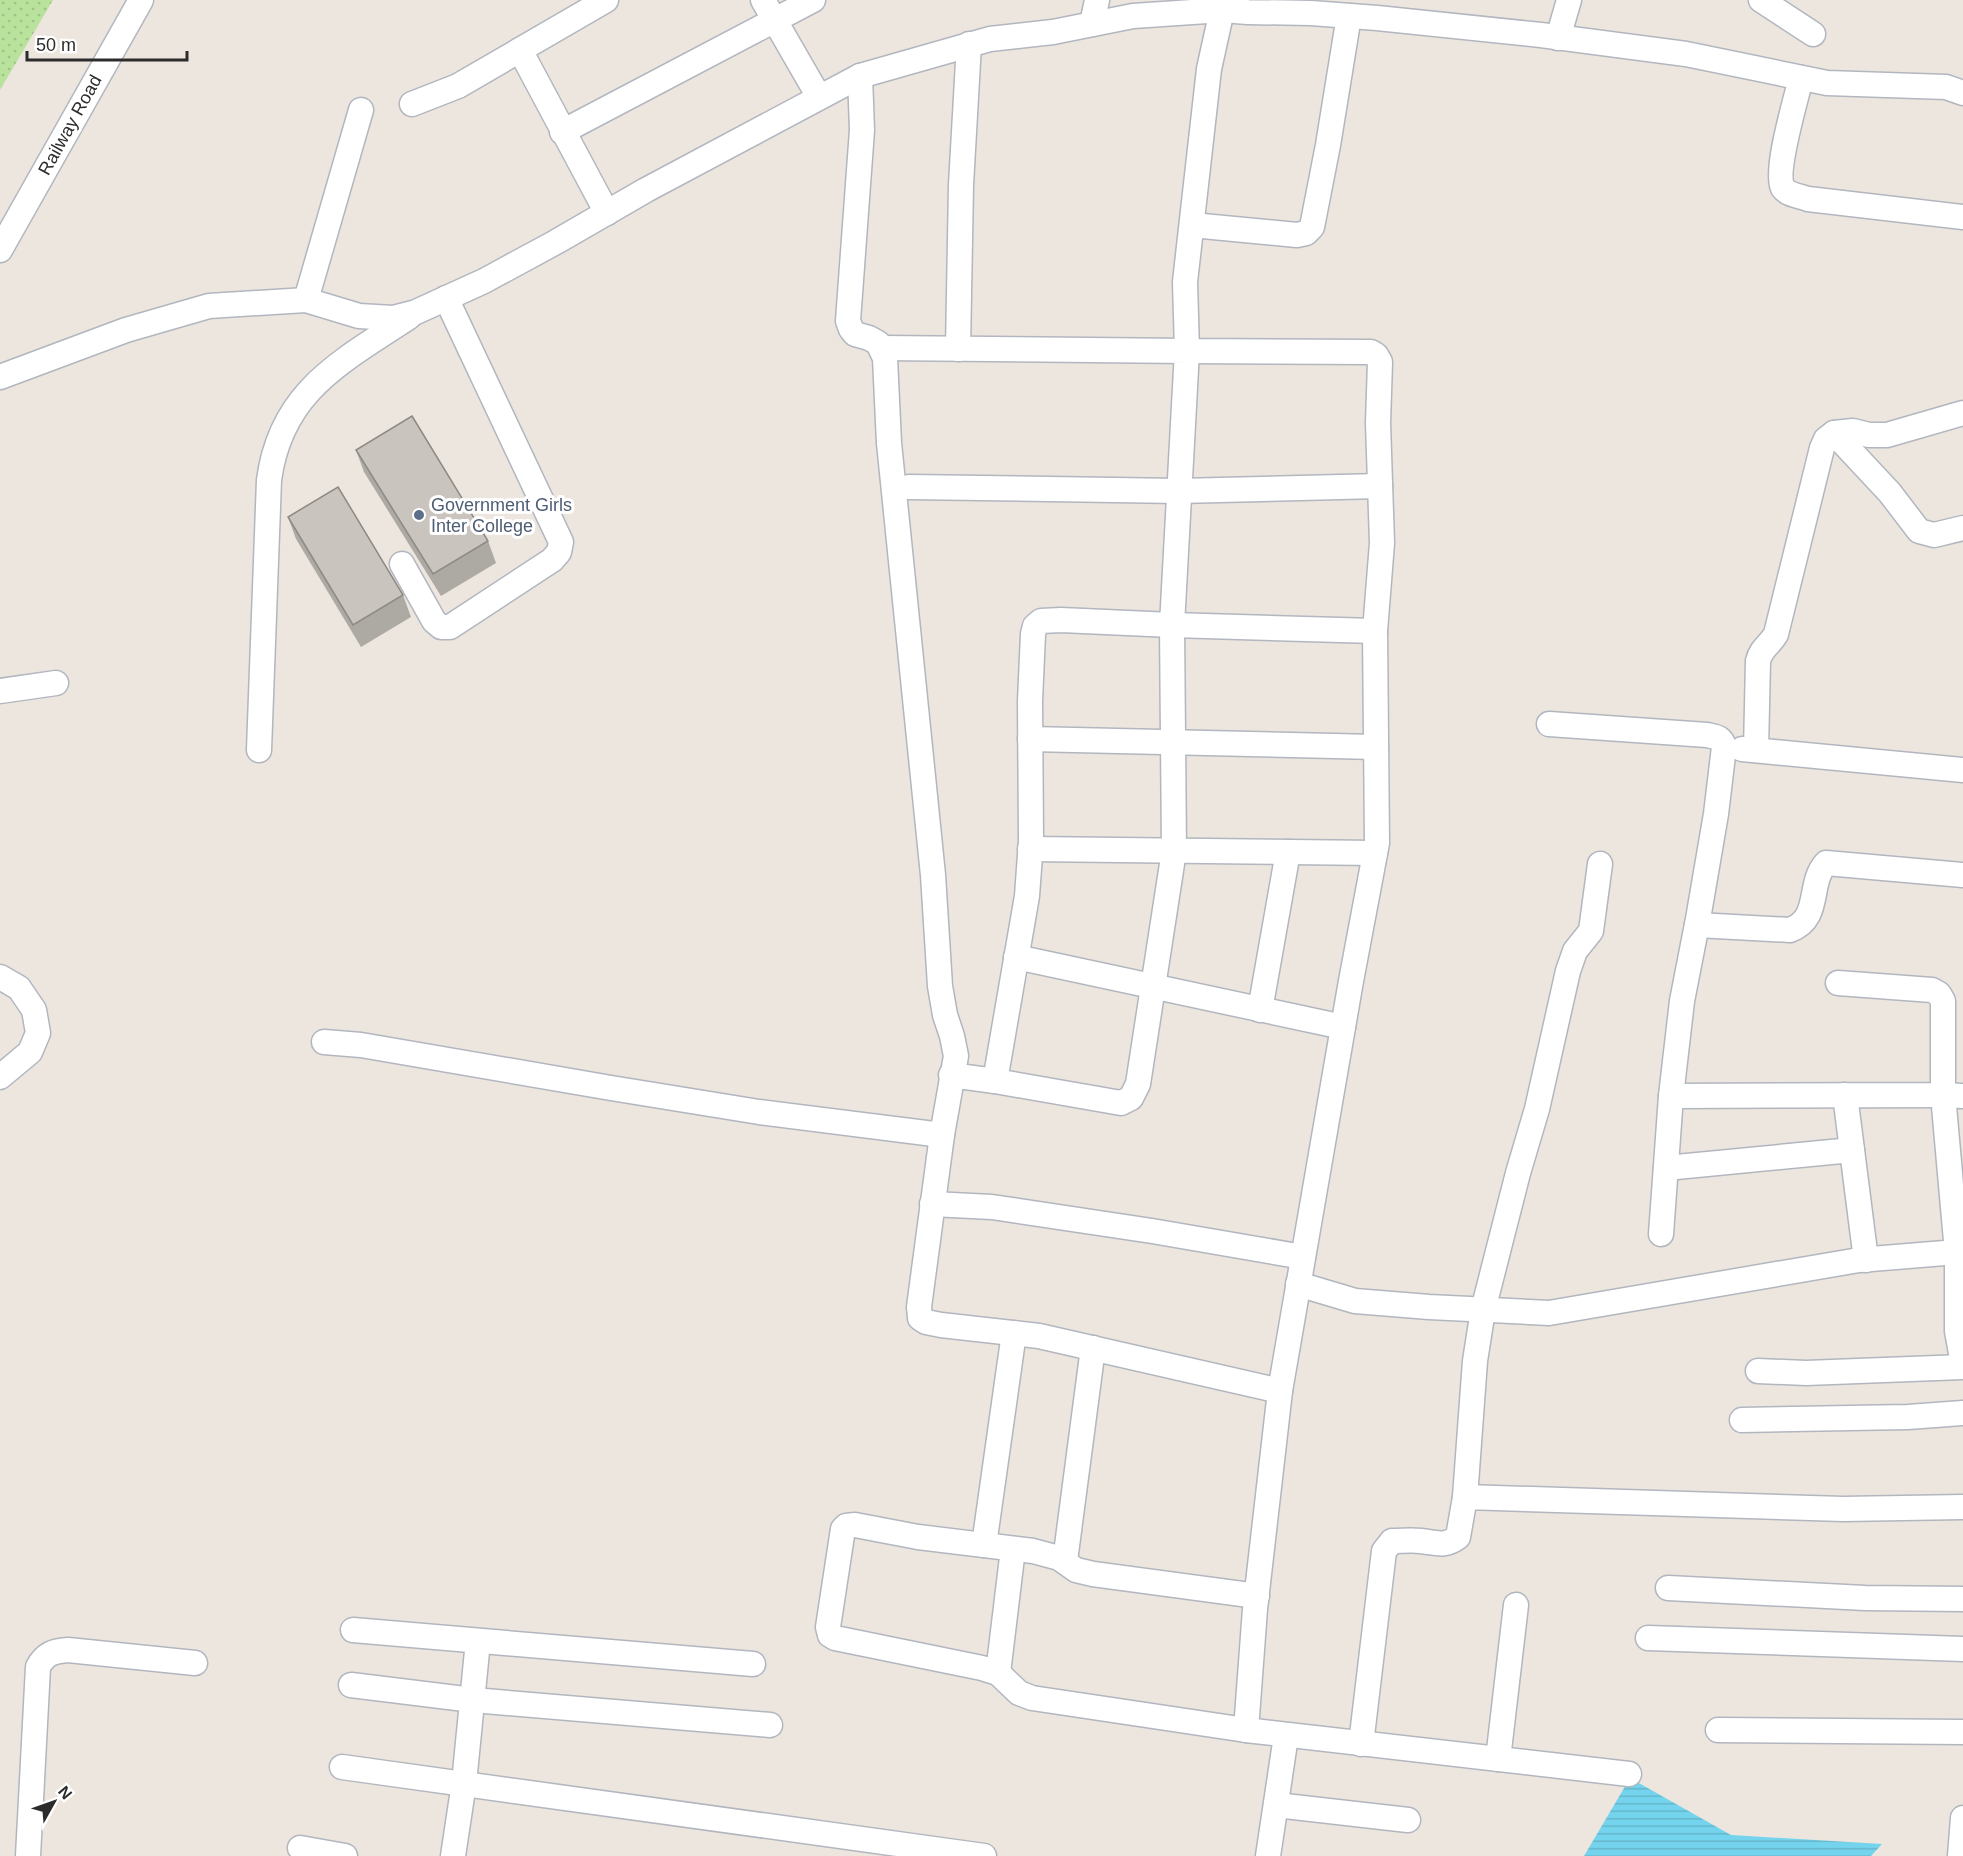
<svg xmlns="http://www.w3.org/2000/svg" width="1963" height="1856" font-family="Arial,sans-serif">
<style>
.park{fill:url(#park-dots)}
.water{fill:url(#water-rules)}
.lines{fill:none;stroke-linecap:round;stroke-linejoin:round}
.minor-casing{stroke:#b2b6bf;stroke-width:27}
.minor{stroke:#fff;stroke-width:24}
.wall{fill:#ada9a3}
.building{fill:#c9c4bd;stroke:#8d8984;stroke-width:1.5}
.service-dot{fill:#5c6f8a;stroke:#fff;stroke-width:2}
.labels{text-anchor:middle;stroke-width:6;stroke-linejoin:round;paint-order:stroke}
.street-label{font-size:18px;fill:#2c2c2c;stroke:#fff}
.service-label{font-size:18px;fill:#4e5e75;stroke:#fff;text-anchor:start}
</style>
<defs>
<pattern id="park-dots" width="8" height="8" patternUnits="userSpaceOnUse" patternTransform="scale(1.5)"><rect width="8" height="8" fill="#b9e29c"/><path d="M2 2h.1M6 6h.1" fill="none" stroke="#9fc287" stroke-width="1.8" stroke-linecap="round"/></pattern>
<pattern id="water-rules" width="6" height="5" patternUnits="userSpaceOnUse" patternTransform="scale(1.5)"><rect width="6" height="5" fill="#74d4ed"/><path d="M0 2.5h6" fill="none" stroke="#65b6cb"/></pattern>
</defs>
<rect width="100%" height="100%" fill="#ede6df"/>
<polygon class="park" points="0,0 53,0 0,90"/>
<polygon class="water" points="1630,1778 1731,1835 1882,1844 1871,1856 1584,1856"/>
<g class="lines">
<g class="minor-casing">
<g id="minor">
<polyline points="763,0 819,97"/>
<polyline points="1761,0 1813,34"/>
<polyline points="1092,24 1097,0"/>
<polyline points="1558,38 1569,0"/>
<polyline points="520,50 607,213"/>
<polyline points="860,76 862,130 848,321 851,329 855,334 869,338 878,343 885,358 889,443 933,875 940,986 945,1015 952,1036 956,1056 942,1135 919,1307 920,1318 926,1322 941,1325 1039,1336 1280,1391 1351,981 1377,843 1375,631 1382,543 1378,423 1380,362 1376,355 1371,352 1187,351 1185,282 1209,69 1222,10"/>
<path d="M1801,78C1796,99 1774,172 1783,188C1788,195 1800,196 1808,199L1963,217"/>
<polyline points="412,104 458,86 606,0"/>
<polyline points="562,132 813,0"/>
<polyline points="1192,225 1297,235 1306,233 1312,227 1328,145 1349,16"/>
<polyline points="0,250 141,0"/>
<polyline points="306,300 361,110"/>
<polyline points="881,348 1187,351 1172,625 1174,851 1138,1084 1131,1098 1121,1103 995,1081"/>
<polyline points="958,349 961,185 969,44"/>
<polyline points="0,377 126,330 209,306 306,300 359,316 393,318 416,312 484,281 556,242 646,190 860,76 990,39 1053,32 1133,16 1222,10 1248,12 1311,13 1377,18 1541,35 1686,54 1827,83 1946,87 1963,93"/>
<polyline points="1834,433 1890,493 1919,531 1934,535 1963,528"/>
<polyline points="909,487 1179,491 1380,486"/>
<polyline points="402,564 434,621 441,627 450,627 552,560 559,552 561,542 446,298"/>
<polyline points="0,691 56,683"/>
<path d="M1549,724L1707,735C1716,737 1722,737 1724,747L1716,814L1698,919L1682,1001L1671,1096L1943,1095V1001L1939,994L1932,990L1838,983"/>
<polyline points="1030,739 1376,747"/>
<polyline points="1742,749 1963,770"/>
<path d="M259,750L269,480C281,391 341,362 409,317"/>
<path d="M1756,750L1758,661C1761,648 1770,645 1776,634L1822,448L1826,439L1834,433L1853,431L1869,435H1887L1963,413"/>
<polyline points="1030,849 1375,853"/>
<path d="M1697,925L1790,930C1822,918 1807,884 1826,863L1963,875"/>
<polyline points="1016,957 1343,1027"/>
<polyline points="0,977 19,988 34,1010 38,1033 30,1052 0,1077"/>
<polyline points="1260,1010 1288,852"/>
<polyline points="324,1042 361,1045 611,1088 759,1112 942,1135"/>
<polyline points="951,1075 995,1081 1027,896 1031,841 1030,701 1033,634 1035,626 1041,621 1061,620 1172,625 1375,631"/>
<polyline points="1845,1095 1866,1260"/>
<polyline points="1666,1168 1852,1150"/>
<polyline points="932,1204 992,1207 1152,1231 1303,1257"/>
<polyline points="1661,1234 1671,1096"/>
<polyline points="1957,1252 1957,1331 1963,1364"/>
<polyline points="1298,1284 1355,1301 1429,1307 1549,1313 1859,1260 1957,1252 1943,1095 1963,1096"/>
<polyline points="1758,1371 1806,1373 1963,1367"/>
<polyline points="1280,1391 1255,1609 1246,1730 1629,1774"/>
<polyline points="1742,1420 1908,1417 1963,1413"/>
<polyline points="1465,1497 1475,1361 1483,1310 1518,1173 1537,1109 1568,971 1575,951 1591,931 1600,864"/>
<polyline points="984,1545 1014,1333"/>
<polyline points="1065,1561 1093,1348"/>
<polyline points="1668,1588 1865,1598 1963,1599"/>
<polyline points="353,1630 753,1664"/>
<polyline points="1648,1638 1963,1649"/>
<polyline points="998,1673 1013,1549"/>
<polyline points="351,1685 473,1700 770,1725"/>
<polyline points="1246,1730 1032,1698 1019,1693 998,1673 982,1668 835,1638 830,1635 828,1627 843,1529 846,1526 855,1525 918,1537 1033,1551 1059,1558 1076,1570 1093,1574 1257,1596"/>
<polyline points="1718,1730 1963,1732"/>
<path d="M1361,1744L1384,1551L1392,1541C1402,1541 1412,1540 1421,1541C1437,1543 1445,1547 1458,1537L1465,1497L1843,1509L1963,1507"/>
<polyline points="1498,1759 1516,1605"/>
<polyline points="342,1767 984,1856"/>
<polyline points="1276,1805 1408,1820"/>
<polyline points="300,1848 345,1856"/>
<path d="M28,1856L38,1667C45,1654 53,1651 68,1650L195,1663"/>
<polyline points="453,1856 464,1783 478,1641"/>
<polyline points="1268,1856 1286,1736"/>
<polyline points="1960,1856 1963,1818"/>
</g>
</g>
<use href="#minor" class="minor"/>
</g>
<g class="wall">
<polygon points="356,450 488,541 496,563 441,596 364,472"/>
<polygon points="288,517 403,595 411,617 361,647 296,539"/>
</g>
<g class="building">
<polygon points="412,416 488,541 433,574 356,450"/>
<polygon points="338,487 403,595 353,625 288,517"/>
</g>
<circle class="service-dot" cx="419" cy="515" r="6"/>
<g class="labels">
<g class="street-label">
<text transform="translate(70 125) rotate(-61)" y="6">Railway Road</text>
</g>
<g class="service-label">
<text x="431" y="511">Government Girls<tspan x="431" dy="21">Inter College</tspan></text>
</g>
</g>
<g transform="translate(54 1802) rotate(50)" stroke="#ffffff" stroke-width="4.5" paint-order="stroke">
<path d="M0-4.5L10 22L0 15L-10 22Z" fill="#2c2c2c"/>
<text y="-9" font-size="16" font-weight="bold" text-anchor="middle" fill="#2c2c2c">N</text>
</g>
<path d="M27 51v9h160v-9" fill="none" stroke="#2c2c2c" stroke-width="3"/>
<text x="36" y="51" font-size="18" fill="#2c2c2c" stroke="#ffffff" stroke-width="4.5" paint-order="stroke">50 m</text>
</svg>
